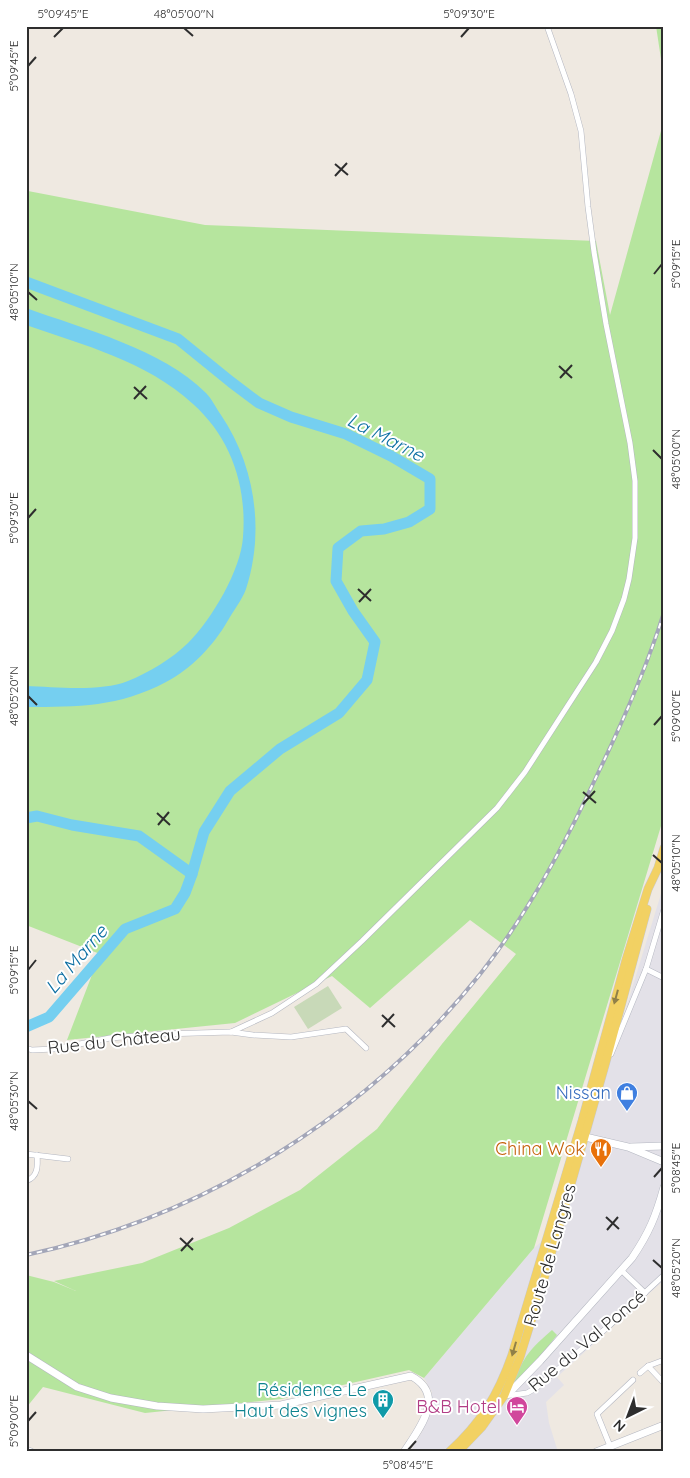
<svg xmlns="http://www.w3.org/2000/svg" width="690" height="1478" font-family="Quicksand,sans-serif">
<style>
.industrial{fill:#e3e1e8}
.green{fill:#b6e59e}
.cemetery{fill:#c8d9b8}
.water{fill:#75cff0}
.lines{fill:none;stroke-linecap:round;stroke-linejoin:round}
.river{stroke:#75cff0;stroke-width:11}
.street-casing{stroke:#b4b7c1;stroke-width:6}
.secondary-casing{stroke:#b4b7c1;stroke-width:8}
.primary-casing{stroke:#c9c9c9;stroke-width:9}
.street{stroke:#fff;stroke-width:5}
.secondary{stroke:#fff;stroke-width:7}
.primary{stroke:#f2d163;stroke-width:8}
.rail-casing{stroke:#a3a6b8;stroke-width:4}
.rail{stroke:#fff;stroke-width:2;stroke-dasharray:5.5;stroke-linecap:butt}
.oneway{fill:#908048}
.ticks{fill:none;stroke:#2e2e2e;stroke-width:2}
.labels{text-anchor:middle;stroke-width:4;stroke-linejoin:round;paint-order:stroke}
.street-label{font-size:18px;fill:#2e2e2e;stroke:#fff}
.shop-label{font-size:18px;fill:#366cbe;stroke:#fff;text-anchor:end}
.food-label{font-size:18px;fill:#c56008;stroke:#fff;text-anchor:end}
.culture-label{font-size:18px;fill:#0d838f;stroke:#fff;text-anchor:end}
.hotel-label{font-size:18px;fill:#b23c85;stroke:#fff;text-anchor:end}
.water-label{font-size:19px;font-style:italic;fill:#0d6fa3;stroke:#fff}
.neatline{fill:none;stroke:#2e2e2e;stroke-width:2}
.ticks-label{font-size:12px;text-anchor:middle;fill:#2e2e2e}
</style>
<rect width="100%" height="100%" fill="#efe9e1"/>
<polygon class="industrial" points="664,884 664,1280 557,1377 564,1385 546,1402 549,1423 558,1452 410,1452 422,1432 431,1405 432,1392 424,1378 534,1248 559,1227"/>
<g class="green">
<polygon points="656,26 664,26 664,79"/>
<polygon points="664,120 664,816 534,1248 424,1378 409,1370 281,1399 145,1413 43,1387 26,1408 26,1275 54,1282 76,1291 54,1281 142,1263 229,1228 300,1190 377,1129 442,1044 516,954 470,920 370,1008 332,976 235,1023 67,1040 100,954 26,925 26,189 28,191 205,225 596,241 610,315"/>
<path d="M552,1330L557,1335L533,1366L515,1384L513,1383C524,1356 530,1349 552,1330Z"/>
</g>
<polygon class="cemetery" points="328,986 342,1008 308,1029 294,1007"/>
<path class="water" d="M26,308C84,329 162,349 206,393C212,399 216,408 221,415C255,465 265,531 246,589C242,600 233,611 227,622C213,646 191,669 166,682C119,707 78,707 26,707V686C56,687 100,692 128,681C148,673 173,658 188,643C212,619 241,570 243,537C247,486 231,438 193,404C145,360 85,346 26,325Z"/>
<g class="lines">
<g class="river">
<polyline points="26,282 178,339 231,382 259,403 291,417 346,434 391,456 430,479 430,509 409,522 384,529 361,531 338,548 336,581 353,611 375,642 367,680 339,713 280,749 230,791 204,832 192,874 139,836 72,825 37,816 26,818"/>
<polyline points="26,1027 49,1017 125,929 175,909 185,893 192,874"/>
</g>
<g class="street-casing">
<g id="street">
<polyline points="646,969 664,978"/>
<polyline points="231,1032 272,1013 316,984 362,941 497,808 525,772 596,662 612,631 624,599 629,579 635,538 635,481 630,443 606,324 594,252 588,207 581,131 571,94 547,26"/>
<polyline points="26,1048 32,1050 54,1049 110,1038 163,1034 231,1032 253,1035 291,1037 346,1029 366,1048"/>
<polyline points="611,1054 646,969 664,909"/>
<polyline points="26,1154 68,1159"/>
<path d="M26,1181C38,1177 38,1166 37,1155"/>
<polyline points="621,1270 645,1293"/>
<polyline points="648,1366 664,1383"/>
<polyline points="640,1373 648,1366 664,1360"/>
<polyline points="505,1396 527,1393 536,1388 610,1325 664,1275"/>
<polyline points="610,1446 597,1414 633,1380"/>
</g>
</g>
<g class="secondary-casing">
<g id="secondary">
<polyline points="581,1136 628,1147 664,1162"/>
<polyline points="631,1147 664,1146"/>
<path d="M26,1355L77,1387L111,1398L157,1406L203,1409L281,1405L411,1376C447,1395 419,1429 404,1452"/>
<path d="M504,1396L513,1389L540,1361L632,1258C649,1233 656,1216 664,1187"/>
<polyline points="26,1450 31,1452"/>
<polyline points="596,1452 664,1425"/>
</g>
</g>
<g class="primary-casing">
<g id="primary">
<path d="M449,1452C481,1423 498,1395 512,1355L582,1121L626,960L648,889L658,868L664,848"/>
<polyline points="458,1452 482,1427 504,1396 520,1357 542,1286 605,1065 647,909"/>
</g>
</g>
<use href="#street" class="street"/>
<use href="#secondary" class="secondary"/>
<use href="#primary" class="primary"/>
<g class="rail-casing">
<path id="rail" d="M26,1255C204,1217 368,1115 481,973C529,912 566,842 599,771C624,719 647,667 664,612"/>
</g>
<use href="#rail" class="rail"/>
</g>
<defs><path id="oneway-solid" d="M-6-.8H1V-3.2L6.5 0L1 3.2V.8H-6Z" transform="scale(1.25)"/></defs>
<g class="oneway">
<use href="#oneway-solid" transform="translate(616 997) rotate(105)"/>
<use href="#oneway-solid" transform="translate(514 1349) rotate(106)"/>
</g>
<path class="ticks" d="M184,28L193,36M54,37L63,28M461,37L469,28M28,66L36,57M335,164L348,175M335,176L347,163M654,274L662,264M28,292L37,300M559,366L572,378M560,378L572,365M134,387L147,399M134,399L146,386M653,450L662,459M28,518L36,509M358,589L371,601M359,602L371,589M28,696L37,705M654,725L662,716M583,792L596,803M583,804L595,791M157,813L170,825M158,825L169,812M653,855L662,863M28,970L36,960M382,1015L395,1027M382,1027L394,1014M28,1101L37,1109M654,1177L662,1168M606,1217L619,1229M607,1230L618,1217M180,1238L193,1250M181,1251L193,1238M653,1260L662,1268M28,1421L36,1412M408,1450L416,1441"/>
<defs>
<g id="shop-pin" transform="scale(1.125)"><path d="M0 17L-7.5 6A9.5 9.5 0 1 1 7.5 6Z" fill="#3f7fe0" stroke="#fff"/><path d="M-5-2.5h2.3a2.7 3.5 0 0 1 5.4 0H5L5.5 6h-11ZM-1.5-2.5h3a1.5 2.3 0 0 0-3 0Z" fill="#fff"/></g>
<g id="restaurant-pin" transform="scale(1.125)"><path d="M0 17L-7.5 6A9.5 9.5 0 1 1 7.5 6Z" fill="#e8710a" stroke="#fff"/><path d="M-5-6h1v4h1v-4h1v4h1v-4h1v5L-1.5 .5V6h-2V.5L-5-1ZM5-6V6H3V1.5H1.5Q1.5-4 5-6Z" fill="#fff"/></g>
<g id="building-pin" transform="scale(1.125)"><path d="M0 17L-7.5 6A9.5 9.5 0 1 1 7.5 6Z" fill="#0f9aa8" stroke="#fff"/><path d="M-4-6H4V6H1V3H-1V6H-4ZM-2.5-4.3h1.7v1.8h-1.7ZM.8-4.3h1.7v1.8H.8ZM-2.5-1h1.7V.8h-1.7ZM.8-1h1.7V.8H.8Z" fill="#fff"/></g>
<g id="hotel-pin" transform="scale(1.125)"><path d="M0 17L-7.5 6A9.5 9.5 0 1 1 7.5 6Z" fill="#d1479c" stroke="#fff"/><path d="M-6-4.5h1.5V1H6V5H4.5V3h-9V5H-6ZM-4 0a1.8 1.8 0 1 1 3.6 0ZM.5 0V-2.5h3Q6-2.5 6 0Z" fill="#fff"/></g>
</defs>
<g fill-rule="evenodd">
<use href="#shop-pin" x="627" y="1093"/>
<use href="#restaurant-pin" x="601" y="1149"/>
<use href="#building-pin" x="383" y="1400"/>
<use href="#hotel-pin" x="517" y="1407"/>
</g>
<g class="labels">
<g class="street-label">
<text transform="translate(114 1041) rotate(-6)" y="6">Rue du Château</text>
<text transform="translate(550 1255) rotate(-74)" y="6">Route de Langres</text>
<text transform="translate(587 1341) rotate(-40)" y="6">Rue du Val Poncé</text>
</g>
<g class="shop-label">
<text x="611" y="1099">Nissan</text>
</g>
<g class="food-label">
<text x="585" y="1155">China Wok</text>
</g>
<g class="culture-label">
<text x="367" y="1396">Résidence Le<tspan x="367" dy="21">Haut des vignes</tspan></text>
</g>
<g class="hotel-label">
<text x="501" y="1413">B&amp;B Hotel</text>
</g>
<g class="water-label">
<text transform="translate(386 437) rotate(27)" y="7">La Marne</text>
<text transform="translate(76 959) rotate(-49)" y="7">La Marne</text>
</g>
</g>
<rect width="690" height="1478" fill="none" stroke="#ffffff" stroke-width="55"/>
<g transform="translate(628 1416) rotate(222)" stroke="#ffffff" stroke-width="4" paint-order="stroke">
<path d="M0-4L9 19L0 12L-9 19Z" fill="#2e2e2e"/>
<text y="-8" font-size="14" font-weight="bold" text-anchor="middle" fill="#2e2e2e">N</text>
</g>
<rect x="28" y="28" width="634" height="1422" class="neatline"/>
<g class="ticks-label">
<text x="63" y="18">5°09'45"E</text>
<text x="184" y="18">48°05'00"N</text>
<text x="469" y="18">5°09'30"E</text>
<text transform="translate(14 66) rotate(-90)" y="4">5°09'45"E</text>
<text transform="translate(676 264) rotate(-90)" y="4">5°09'15"E</text>
<text transform="translate(14 292) rotate(-90)" y="4">48°05'10"N</text>
<text transform="translate(676 459) rotate(-90)" y="4">48°05'00"N</text>
<text transform="translate(14 518) rotate(-90)" y="4">5°09'30"E</text>
<text transform="translate(14 696) rotate(-90)" y="4">48°05'20"N</text>
<text transform="translate(676 716) rotate(-90)" y="4">5°09'00"E</text>
<text transform="translate(676 863) rotate(-90)" y="4">48°05'10"N</text>
<text transform="translate(14 970) rotate(-90)" y="4">5°09'15"E</text>
<text transform="translate(14 1101) rotate(-90)" y="4">48°05'30"N</text>
<text transform="translate(676 1168) rotate(-90)" y="4">5°08'45"E</text>
<text transform="translate(676 1268) rotate(-90)" y="4">48°05'20"N</text>
<text transform="translate(14 1421) rotate(-90)" y="4">5°09'00"E</text>
<text x="408" y="1469">5°08'45"E</text>
</g>
</svg>
